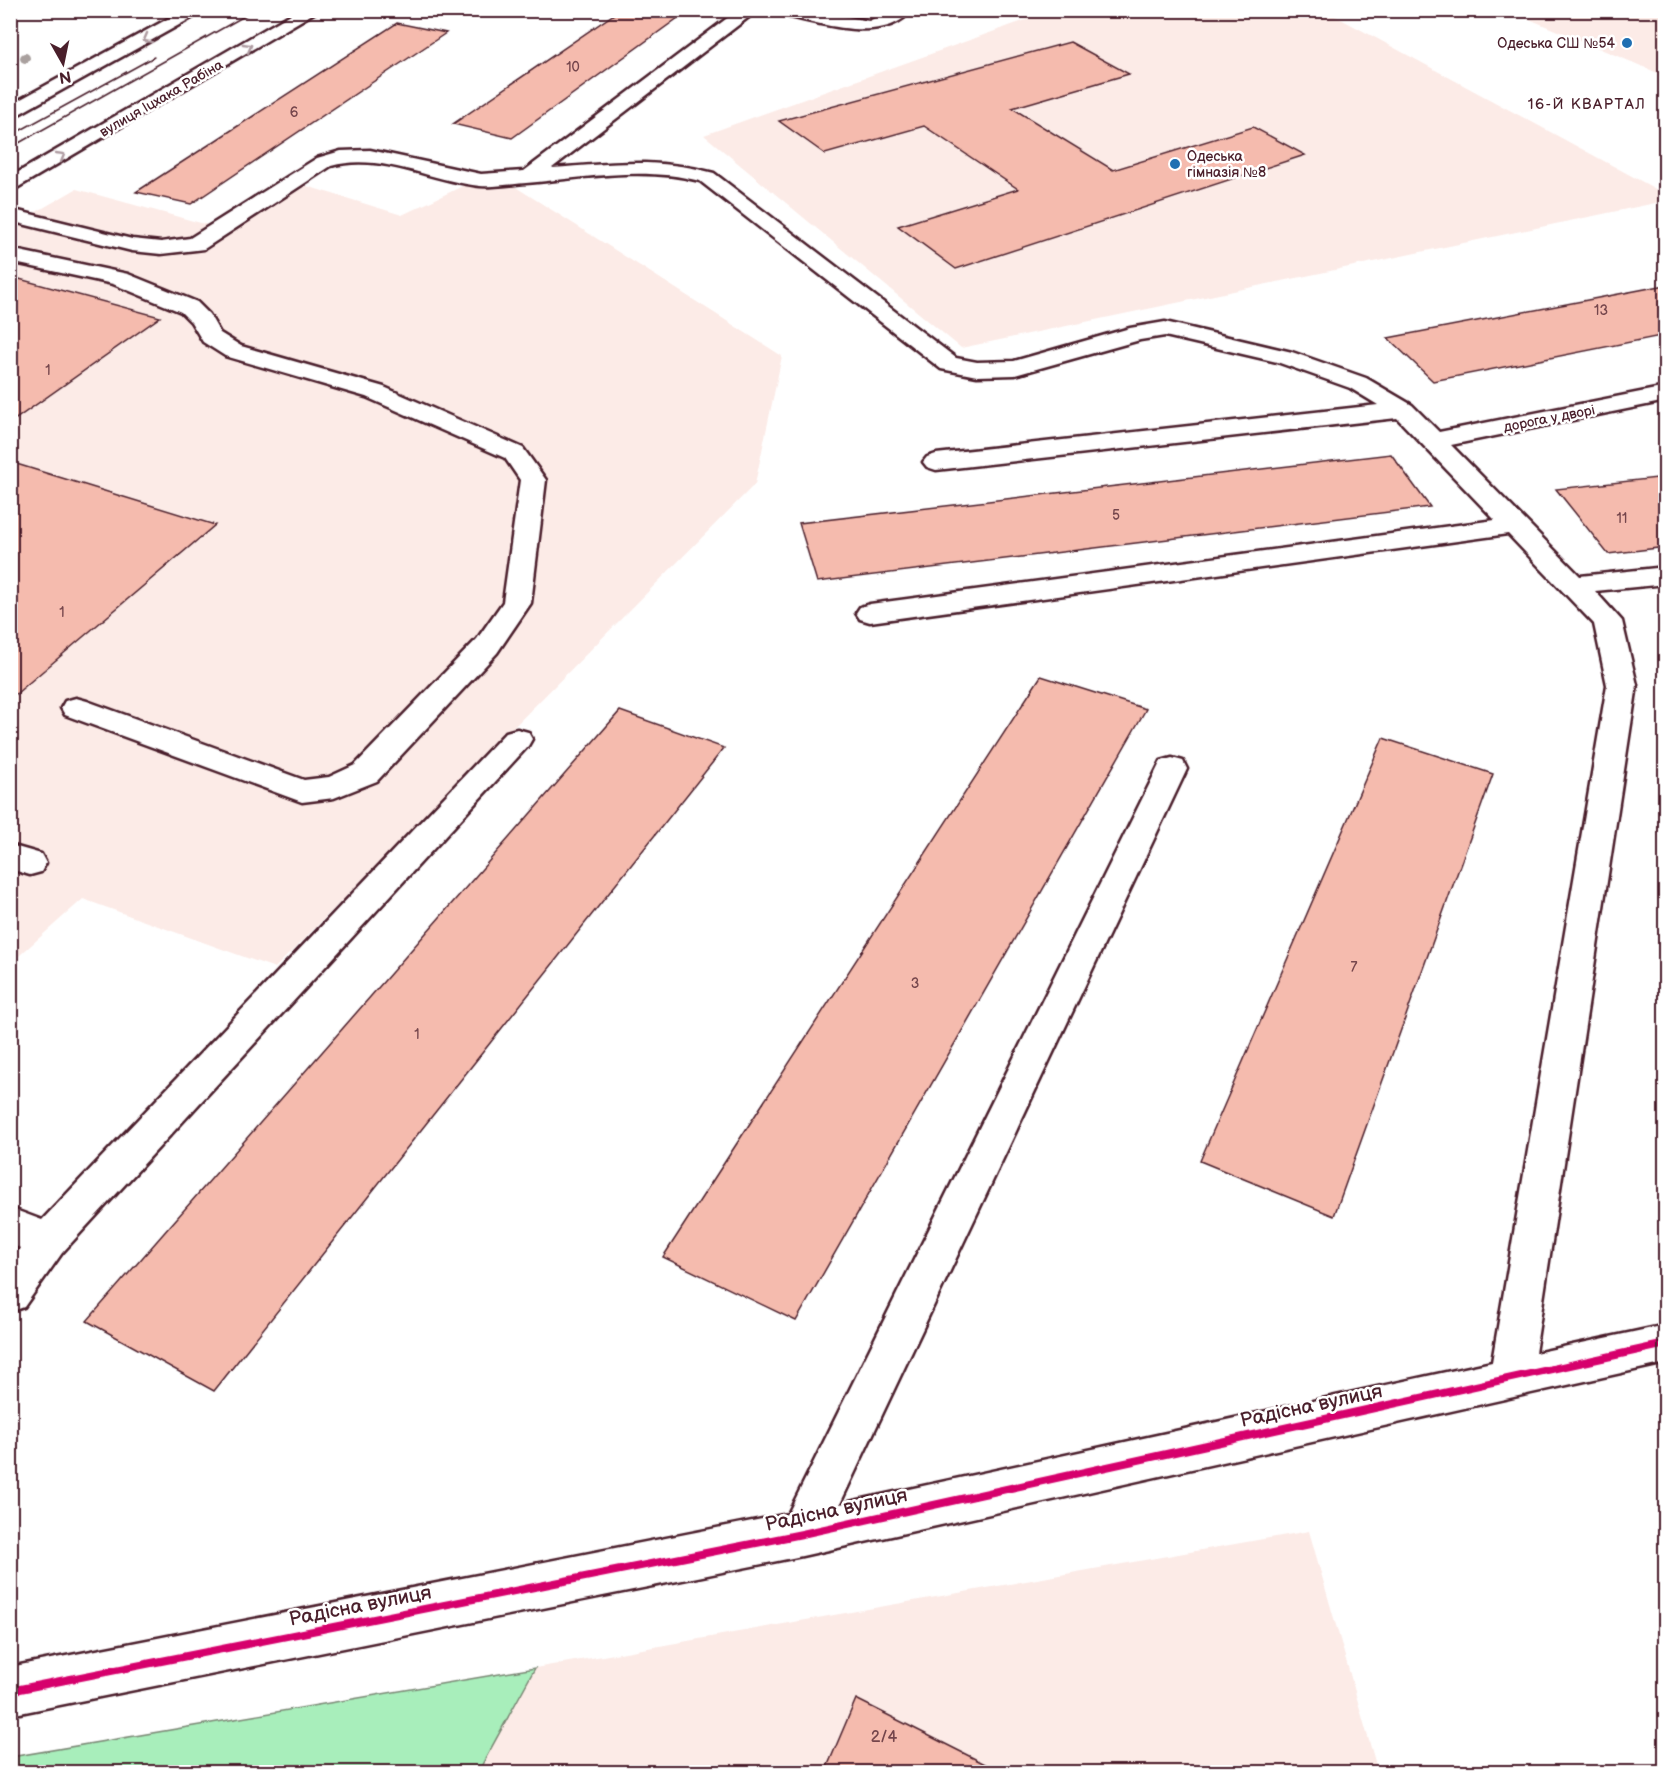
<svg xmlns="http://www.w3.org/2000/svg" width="1676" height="1783" font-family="'Balsamiq Sans',sans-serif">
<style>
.built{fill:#fcebe7}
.green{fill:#a8eebb;stroke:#798673;stroke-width:1.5}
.building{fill:#f5bbae;stroke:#4a1f2b;stroke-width:1.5}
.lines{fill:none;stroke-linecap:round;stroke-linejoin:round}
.minor-casing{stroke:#4a1f2b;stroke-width:5}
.major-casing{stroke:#4a1f2b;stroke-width:5}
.minor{fill:#fff;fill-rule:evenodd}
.major{fill:#fff;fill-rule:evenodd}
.tram{stroke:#4a1f2b;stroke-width:1.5}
.cycleway-casing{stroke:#fff;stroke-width:11}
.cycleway{stroke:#d6006c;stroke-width:8}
.tree{fill:#a9a09e}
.oneway{stroke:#ae9aa0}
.poi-dot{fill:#1f6fb2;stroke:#fff;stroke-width:2}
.labels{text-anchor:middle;stroke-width:5;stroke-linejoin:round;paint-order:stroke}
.far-poi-label{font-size:14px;fill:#4a1f2b;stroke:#fff;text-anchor:end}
.number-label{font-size:14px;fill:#75464c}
.far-street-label{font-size:14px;fill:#4a1f2b;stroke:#fff}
.far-neighbourhood-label{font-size:15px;letter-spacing:1.5px;fill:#4a1f2b;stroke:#fff}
.near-number-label{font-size:16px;fill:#75464c}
.near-street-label{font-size:20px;fill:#4a1f2b;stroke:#fff}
</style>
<rect width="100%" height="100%" fill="#fff"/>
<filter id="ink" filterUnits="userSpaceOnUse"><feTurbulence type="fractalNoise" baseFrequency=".0167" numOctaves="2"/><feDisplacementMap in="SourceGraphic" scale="12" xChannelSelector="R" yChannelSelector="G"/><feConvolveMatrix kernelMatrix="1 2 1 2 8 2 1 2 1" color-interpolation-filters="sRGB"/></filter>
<g filter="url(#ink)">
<g class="built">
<polygon points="1051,11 1326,11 1665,194 1665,201 961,348 704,135"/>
<polygon points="1510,11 1665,11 1665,76"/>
<polygon points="492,172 782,356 755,484 275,968 83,899 11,963 10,227 76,189 219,228 290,181 402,215"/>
<polygon points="1309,1531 1378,1772 478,1772 535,1668"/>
</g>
<polygon class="green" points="535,1668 478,1772 11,1772 11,1757"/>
<g class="building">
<polygon points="620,10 689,10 512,138 453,124"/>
<polygon points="397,23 446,33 191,204 136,192"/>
<polygon points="1070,42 1129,74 1012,108 1113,170 1253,127 1305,155 956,269 898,226 1018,189 924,126 825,154 779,121"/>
<polygon points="10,278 12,277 160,317 10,423"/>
<polygon points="1666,285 1666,335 1433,381 1388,338"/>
<polygon points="1391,454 1430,507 817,582 799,523"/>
<polygon points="10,462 215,525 10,699"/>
<polygon points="1666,477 1666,547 1608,554 1556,489"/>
<polygon points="1041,676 1146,709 796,1321 663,1257"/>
<polygon points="620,711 724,748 214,1391 87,1321"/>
<polygon points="1383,738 1493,774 1334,1216 1200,1161"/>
<polygon points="856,1699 1001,1772 825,1772"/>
</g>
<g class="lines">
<g class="minor-casing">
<g id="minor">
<path d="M738,10H758L552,168C611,164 656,157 714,173L956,358L977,362L1014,361L1130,328L1165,322L1292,352L1366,378L1412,405L1439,432L1666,387V401L1451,445L1580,576L1666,567V584L1595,591L1622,621L1637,685L1535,1353L1666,1325V1363L802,1556L10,1715V1667L788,1514L1157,769L1161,761L1172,758L1183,761L1187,769L840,1504L1492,1362L1607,685L1594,624L1508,534L870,622L860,619L856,613L860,607L870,604L1495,520L1397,418L936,470L927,467L923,462L927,457L936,454L1378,405L1350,388L1277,362L1165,336L1140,340L1015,375L977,376L941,369L700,181C644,166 583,178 526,183C511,184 495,187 480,186C431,181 380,152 331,166L204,249L196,250L161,254L132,251L10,221V209L132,239L161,242L190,238L317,158L341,151L370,150L481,174L524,171Z"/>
<path d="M772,10H812L869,21L891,10H912C883,46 818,22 780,15Z"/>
<polygon points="10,249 128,274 197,302 209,314 220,333 241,346 384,387 523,448 546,480 531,603 497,653 377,781 334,798 302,802 65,715 61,708 65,701 76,698 87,701 304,780 329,777 355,765 477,639 503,602 520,480 505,458 366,397 225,356 203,342 191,322 181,312 113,284 10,262"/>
<polygon points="517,729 528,732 532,739 528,746 62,1253 24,1307 10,1312 10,1261 20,1248 10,1243 10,1208 42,1220 506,732"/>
<polygon points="10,845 41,854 46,863 41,872 30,875 10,869"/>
</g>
</g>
<g class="major-casing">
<g id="major">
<polygon points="184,10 206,10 10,119 10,105"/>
<polygon points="298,10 319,10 10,192 10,177"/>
</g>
</g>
<use href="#minor" class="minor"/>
<use href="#major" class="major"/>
<g class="tram">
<polyline points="10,136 154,57"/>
<polyline points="10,148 255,10"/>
</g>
<g class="cycleway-casing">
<polyline id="cycleway" points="10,1691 802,1534 1666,1344"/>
</g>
<use href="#cycleway" class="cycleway"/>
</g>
<circle class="tree" cx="25" cy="58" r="5"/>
<defs><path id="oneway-chevron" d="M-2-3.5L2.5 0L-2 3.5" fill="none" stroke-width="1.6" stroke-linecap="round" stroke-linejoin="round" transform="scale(1.5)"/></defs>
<g class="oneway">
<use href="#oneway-chevron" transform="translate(147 39) rotate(151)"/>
<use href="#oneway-chevron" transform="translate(248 47) rotate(-30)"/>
<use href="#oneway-chevron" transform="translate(61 156) rotate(-30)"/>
</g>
</g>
<g class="poi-dot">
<circle cx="1627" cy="43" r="6"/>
<circle cx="1175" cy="164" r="6"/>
</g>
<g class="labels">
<g class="far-poi-label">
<text x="1615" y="48">Одеська СШ №54</text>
<text x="1187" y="161" text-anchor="start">Одеська<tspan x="1187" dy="16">гімназія №8</tspan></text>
</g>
<g class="number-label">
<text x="573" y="72">10</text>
<text x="294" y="117">6</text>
<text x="1601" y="315">13</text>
<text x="48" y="375">1</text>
<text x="1116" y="520">5</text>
<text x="1622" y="523">11</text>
<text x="62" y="617">1</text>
<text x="1354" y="972">7</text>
<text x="915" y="988">3</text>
<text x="417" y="1039">1</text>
</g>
<g class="far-street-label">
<text transform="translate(161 98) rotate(-30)" y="5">вулиця Іцхака Рабіна</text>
<text transform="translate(1549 418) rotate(-11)" y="5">дорога у дворі</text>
</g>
<g class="far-neighbourhood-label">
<text x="1587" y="109">16-Й КВАРТАЛ</text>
</g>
<g class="near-number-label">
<text x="884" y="1742">2/4</text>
</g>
<g class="near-street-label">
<text transform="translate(1311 1405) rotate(-12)" y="7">Радісна вулиця</text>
<text transform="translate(836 1509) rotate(-12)" y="7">Радісна вулиця</text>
<text transform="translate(360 1605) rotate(-11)" y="7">Радісна вулиця</text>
</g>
</g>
<rect width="1676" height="1783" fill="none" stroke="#fff" stroke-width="36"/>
<rect x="18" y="18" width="1640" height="1747" fill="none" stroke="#4a1f2b" stroke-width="2" filter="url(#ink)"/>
<g transform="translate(63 63) rotate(171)" stroke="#ffffff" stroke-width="4.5" paint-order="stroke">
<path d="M0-4.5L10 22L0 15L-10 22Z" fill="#4a1f2b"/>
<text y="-9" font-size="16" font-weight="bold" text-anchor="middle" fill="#4a1f2b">N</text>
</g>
</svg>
